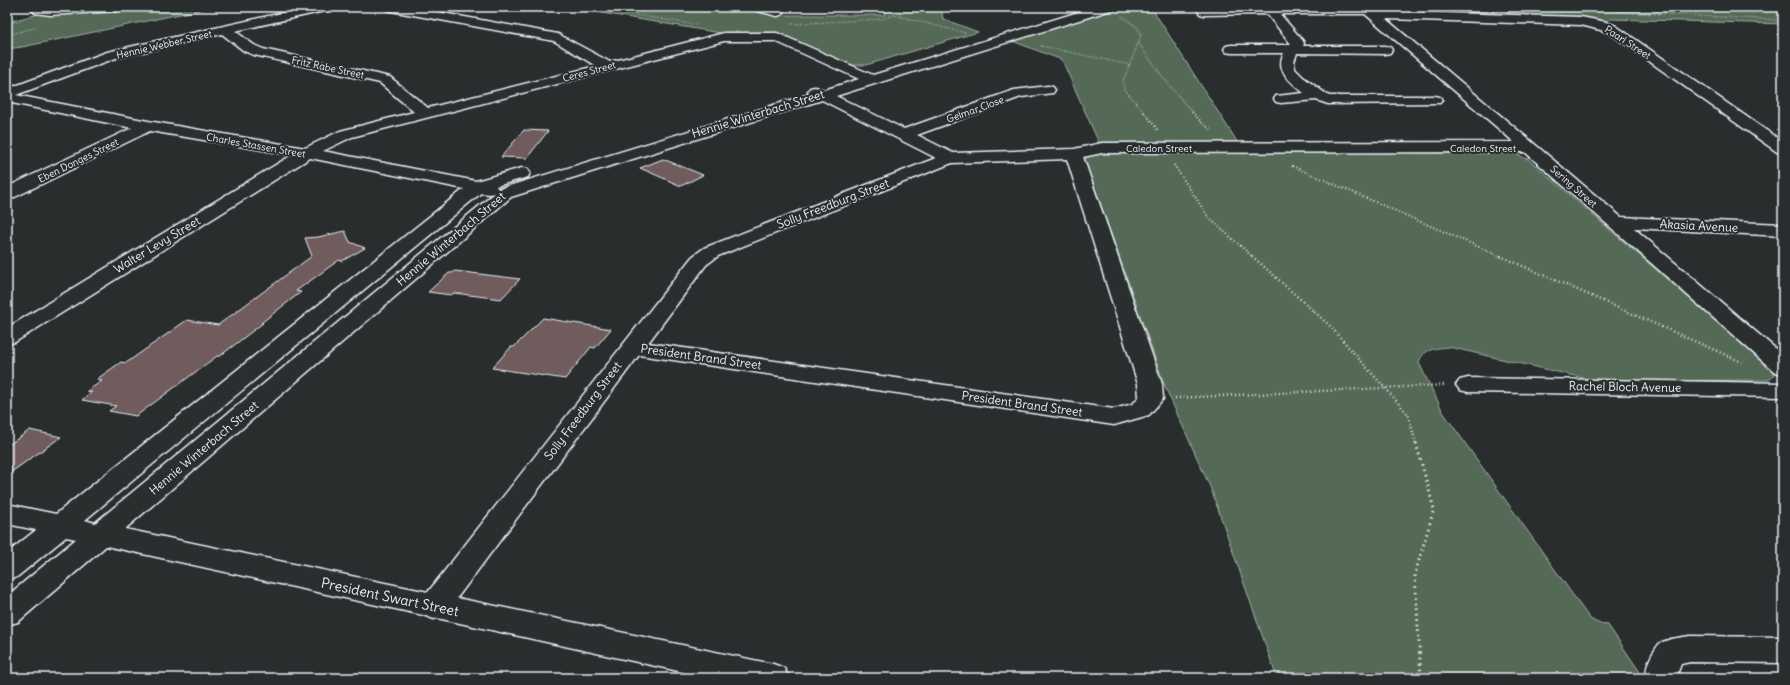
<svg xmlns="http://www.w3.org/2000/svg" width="1790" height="685" font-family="Delius,sans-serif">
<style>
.green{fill:#546a56;stroke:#9eaea7}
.building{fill:#6f5c5c;stroke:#e8f1f8}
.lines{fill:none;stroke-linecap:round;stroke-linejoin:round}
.minor-casing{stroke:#e8f1f8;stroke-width:3}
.path-far3{stroke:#e8f1f8;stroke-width:1.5;stroke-dasharray:0.5 2;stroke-linecap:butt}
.path-far2{stroke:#e8f1f8;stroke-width:2;stroke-dasharray:1 2.5;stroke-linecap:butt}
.path-far1{stroke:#e8f1f8;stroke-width:2.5;stroke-dasharray:1 3;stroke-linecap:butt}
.path{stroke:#e8f1f8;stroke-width:3;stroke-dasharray:1.5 4;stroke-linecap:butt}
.minor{fill:#2a2d2e;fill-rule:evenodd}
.labels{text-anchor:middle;stroke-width:4;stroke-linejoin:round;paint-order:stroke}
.far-street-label{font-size:10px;fill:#e8f1f8;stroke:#2a2d2e}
.street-label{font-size:12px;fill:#e8f1f8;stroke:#2a2d2e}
.near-street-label{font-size:14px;fill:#e8f1f8;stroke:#2a2d2e}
</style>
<rect width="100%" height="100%" fill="#2a2d2e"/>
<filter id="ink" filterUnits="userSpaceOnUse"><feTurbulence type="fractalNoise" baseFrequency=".025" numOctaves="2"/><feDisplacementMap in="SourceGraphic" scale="8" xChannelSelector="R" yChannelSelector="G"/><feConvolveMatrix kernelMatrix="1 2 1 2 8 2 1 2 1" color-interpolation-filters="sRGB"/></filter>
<g filter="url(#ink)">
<g class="green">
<polygon points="127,7 214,7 22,47 7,49 7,22 43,13"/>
<polygon points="567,7 750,7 783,15 884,15 886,7 941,7 943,19 978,32 866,65 848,65 779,35 726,34"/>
<polygon points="1116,7 1151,7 1238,143 1099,143 1062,60 1007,39"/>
<polygon points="1372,7 1488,7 1495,13 1493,15 1381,11"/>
<polygon points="1501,7 1783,7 1783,24 1609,19 1606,23 1519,17 1508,13"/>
<path d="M1094,152H1500L1515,154L1528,159L1770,368L1774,376L1769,380L1609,381L1588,379L1449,347C1436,348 1422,349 1419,363L1443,412L1590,619L1600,624L1608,625L1644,678H1277L1211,489L1166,389L1085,160L1087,156Z"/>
</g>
<g class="building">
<polygon points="524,130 548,131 527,158 501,157"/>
<polygon points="663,159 703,175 681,186 640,168"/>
<polygon points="345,231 350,242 365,248 342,261 339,260 296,291 301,292 261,323 263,323 220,356 217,356 136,416 109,411 116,406 82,400 92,392 87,391 102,381 97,379 121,362 126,363 187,320 218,325 312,256 305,238 318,237"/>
<polygon points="455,271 520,279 501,299 454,293 451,295 428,292 449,273 452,273"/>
<polygon points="543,318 611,329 595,348 591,347 565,379 492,368 511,347 514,347"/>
<polygon points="30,430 61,437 7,475 7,446"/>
</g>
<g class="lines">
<g class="minor-casing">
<g id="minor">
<polygon points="30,7 123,7 121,10 117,11 50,15 35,13"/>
<path d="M309,7H331L329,10L235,31L254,45L263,49L390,77L428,108L596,66L554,41L391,11L387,10L385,7H410L558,34L610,62L724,33H777L873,75L1095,7H1113L1111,10L836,96L904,129L1014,90L1048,86L1053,87L1055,90L1053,93L1021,97L917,135L953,153L1074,149L1102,143L1514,142L1365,14H1280L1303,41L1304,44L1303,46H1385L1390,47L1392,50L1390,53L1385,54L1297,53L1294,62L1295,69L1303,77L1329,96H1435L1440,97L1442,100L1440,103L1328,104L1316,100L1281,103L1276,102L1274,99L1276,96L1304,93C1292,83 1274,70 1284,53H1231L1226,52L1224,49L1226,46L1231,45H1290L1291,44L1267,14L1204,15L1200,14L1198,11L1200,8L1204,7H1371L1377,11L1581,17L1606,22L1616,26L1783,142V154L1777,152L1608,32L1581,25L1386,19L1621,217L1783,224V236L1634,228L1783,355V374L1775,372L1525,152L1102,153L1083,157L1162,384L1163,399L1149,415L1114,425L639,355L457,598L773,664L784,668L789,678H710L437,618L434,619L423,615L106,546L18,622L7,625V596L76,539L66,537L17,577L7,580V553L36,530L7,524V504L56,514L464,189L310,158L15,342L7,344V328L292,155L150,131L13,198L7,199V187L132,128L7,102V89L107,52ZM222,34L244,51L254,55L380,83L414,112L340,131L305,148L148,121L16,95L116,58ZM724,41H775L859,79L824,90L815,87L810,88L808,91L810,94L499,189L496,192L498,189L496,186L528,177L530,173L528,169L522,168L476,181L323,151L352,137ZM822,100L936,158L704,248L692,257L428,592L125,529L511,197ZM1067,159L1138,384L1139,397L1133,404L1114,409L648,343L706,265L718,256L952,163ZM481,193L489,194L495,193L95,523L85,520Z"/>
<polygon points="752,7 772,7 781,9 783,12 781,15 777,16 754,10"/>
<polygon points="1468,378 1783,383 1783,397 1468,392 1460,390 1456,385 1460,380"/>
<path d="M1690,636L1783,637V663L1690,662L1681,664L1678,672L1679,678H1647C1644,666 1653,652 1660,643L1671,639Z"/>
</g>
</g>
<g class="path-far3">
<polyline points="587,7 698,25"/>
<polyline points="1618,12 1783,20"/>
<polyline points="623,13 635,7"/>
<polyline points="894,15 965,33"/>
<polyline points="1122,16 1138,28 1141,36 1123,81 1124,89 1145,113"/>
<polyline points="7,24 24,20"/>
<polyline points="791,24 881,19 894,15 899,7"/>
<polyline points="7,35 38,27"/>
<polyline points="1139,44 1168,84 1193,113"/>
<polyline points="1041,46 1130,65"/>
</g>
<g class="path-far2">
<polyline points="1144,112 1158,130"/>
<polyline points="1192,112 1204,125 1213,130"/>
<polyline points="1174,165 1209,218 1253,257"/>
<polyline points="1292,166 1502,257"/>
</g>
<g class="path-far1">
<polyline points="1252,256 1329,325 1408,414 1416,444"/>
<polyline points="1500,256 1742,362"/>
<polyline points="1175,398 1444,385"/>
</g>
<polyline class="path" points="1416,443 1434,509 1415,574 1421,678"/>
<use href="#minor" class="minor"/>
</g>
</g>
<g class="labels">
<g class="far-street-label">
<text transform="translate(1628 42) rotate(33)" y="4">Paarl Street</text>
<text transform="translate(164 44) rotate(-13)" y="4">Hennie Webber Street</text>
<text transform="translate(328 67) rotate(12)" y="4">Fritz Rabe Street</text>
<text transform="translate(589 71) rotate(-15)" y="4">Ceres Street</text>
<text transform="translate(975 109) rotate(-20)" y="4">Gelmar Close</text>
<text transform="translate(256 145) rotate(10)" y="4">Charles Stassen Street</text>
<text x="1159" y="152">Caledon Street</text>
<text x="1483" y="152">Caledon Street</text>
<text transform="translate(78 160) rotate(-26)" y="4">Eben Donges Street</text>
<text transform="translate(1574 186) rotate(41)" y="4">Sering Street</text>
</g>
<g class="street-label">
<text transform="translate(758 114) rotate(-17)" y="4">Hennie Winterbach Street</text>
<text transform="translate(833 204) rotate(-21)" y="4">Solly Freedburg Street</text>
<text transform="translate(1699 226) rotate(3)" y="4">Akasia Avenue</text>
<text transform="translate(451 239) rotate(-40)" y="4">Hennie Winterbach Street</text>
<text transform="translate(157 245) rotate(-31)" y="4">Walter Levy Street</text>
<text transform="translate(701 357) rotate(8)" y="4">President Brand Street</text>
<text transform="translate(1625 387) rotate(1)" y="4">Rachel Bloch Avenue</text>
<text transform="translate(1022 404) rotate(8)" y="4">President Brand Street</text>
<text transform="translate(583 411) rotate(-53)" y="4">Solly Freedburg Street</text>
<text transform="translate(204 448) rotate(-40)" y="4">Hennie Winterbach Street</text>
</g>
<g class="near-street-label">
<text transform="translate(390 597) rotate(12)" y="5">President Swart Street</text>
</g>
</g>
<rect width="1790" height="685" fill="none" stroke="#2a2d2e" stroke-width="24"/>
<rect x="12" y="12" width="1766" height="661" fill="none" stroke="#e8f1f8" stroke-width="1.5" filter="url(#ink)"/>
</svg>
